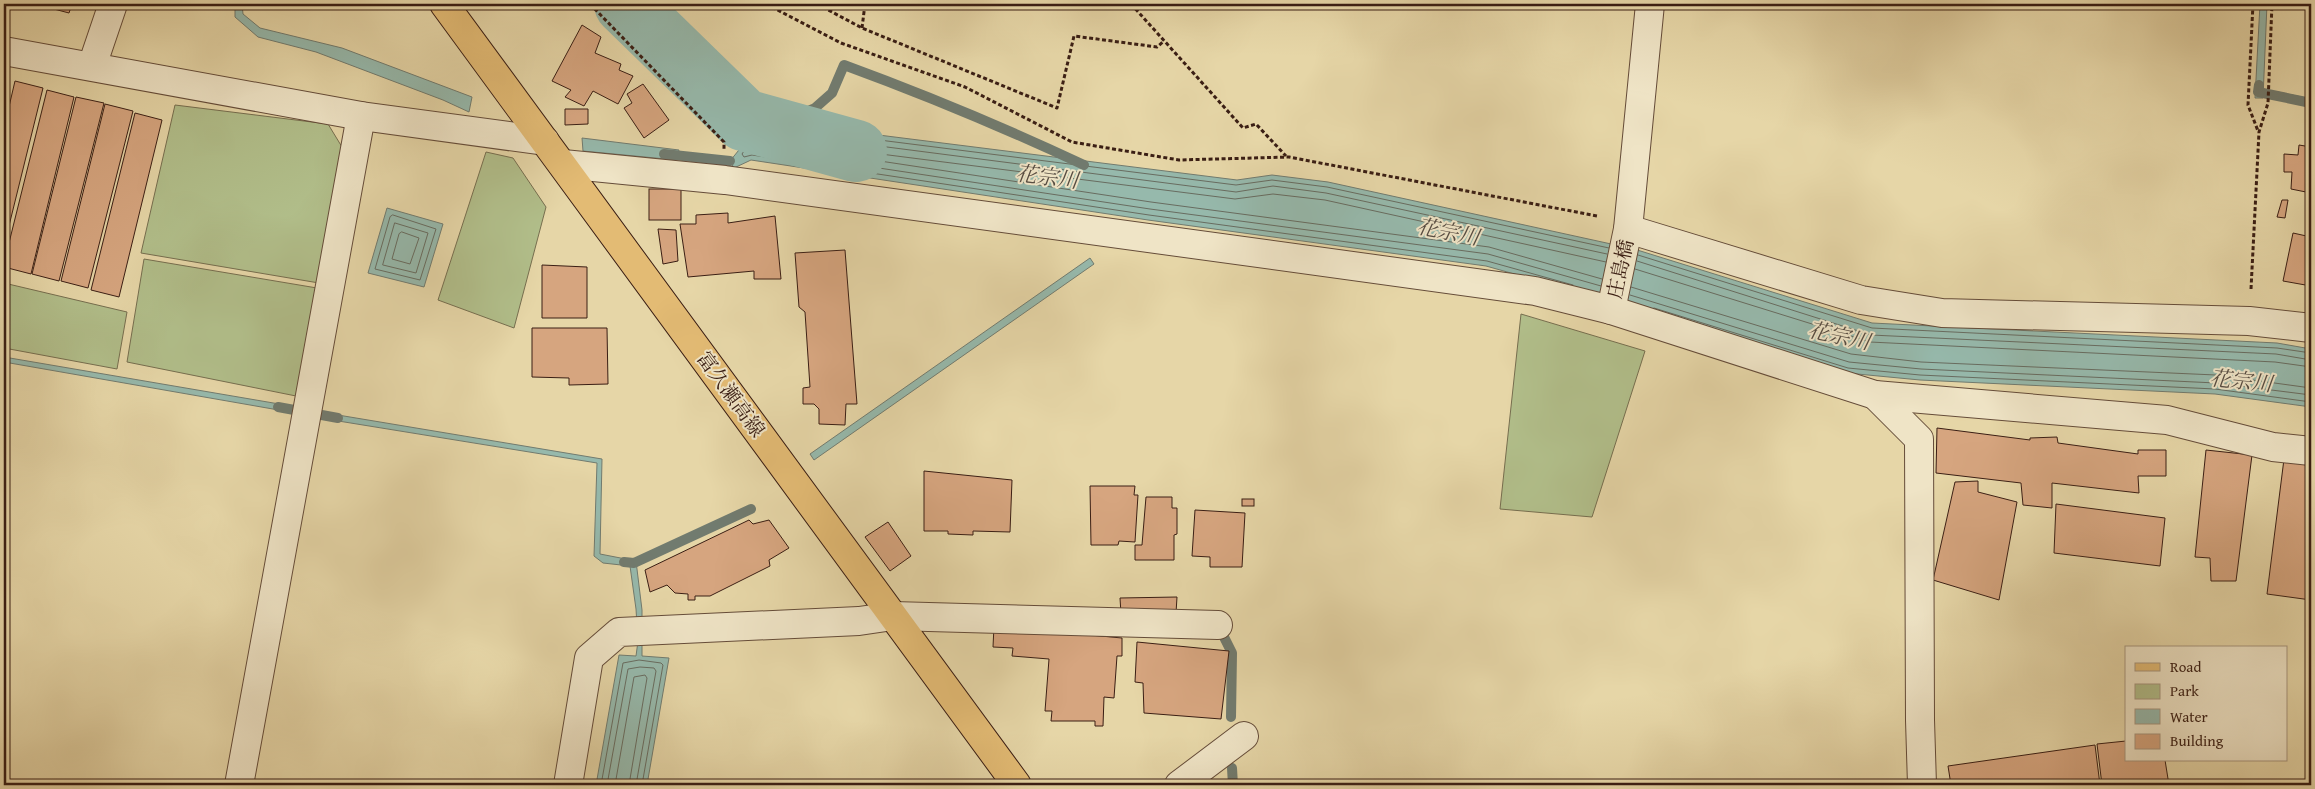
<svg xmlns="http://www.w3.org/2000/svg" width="2315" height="789" font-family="'Gentium Book Plus','Noto Serif JP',serif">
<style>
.green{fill:#b1be8a;stroke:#766e4f}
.water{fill:#96b9ac;stroke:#717b6f}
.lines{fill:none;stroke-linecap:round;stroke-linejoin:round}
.shore{stroke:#686c60;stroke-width:1}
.stream{stroke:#717b6f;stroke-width:10}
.river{stroke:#96b9ac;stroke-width:62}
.building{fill:#d6a57f;stroke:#3a1e14}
.minor-casing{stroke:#654c39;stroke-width:30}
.major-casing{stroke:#3a1e14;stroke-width:30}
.path{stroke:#3a1e14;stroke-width:3;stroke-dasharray:4 2.5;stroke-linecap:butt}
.minor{stroke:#efe4c6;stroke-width:28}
.major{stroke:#e3bb74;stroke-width:28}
.labels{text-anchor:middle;stroke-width:4;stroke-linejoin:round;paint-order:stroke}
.street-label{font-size:20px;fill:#3a1e14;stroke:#efe4c6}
.water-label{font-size:21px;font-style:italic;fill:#564c42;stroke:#efe4c6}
</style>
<rect width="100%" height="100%" fill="#e6d6a7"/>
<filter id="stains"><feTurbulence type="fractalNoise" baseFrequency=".004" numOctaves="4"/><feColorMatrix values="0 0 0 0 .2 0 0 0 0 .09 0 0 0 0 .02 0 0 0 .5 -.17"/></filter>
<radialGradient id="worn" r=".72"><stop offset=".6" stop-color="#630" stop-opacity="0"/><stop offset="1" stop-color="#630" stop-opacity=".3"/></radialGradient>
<g class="green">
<polygon points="175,105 328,124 342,147 319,283 141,253"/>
<polygon points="486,152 513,158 546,207 514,328 438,300"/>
<polygon points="144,259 317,288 296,396 127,362"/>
<polygon points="4,283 127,312 117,369 4,348"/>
<polygon points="1521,314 1645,351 1592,517 1500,509"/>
</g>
<g class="water">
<polygon points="235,4 242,4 243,14 260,28 342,48 472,97 469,112 443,100 316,52 258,37 235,17"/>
<polygon points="611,4 653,4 747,91 781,117 738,139"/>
<polygon points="2260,4 2267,4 2263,98 2255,98"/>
<polygon points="2278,92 2311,99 2311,107 2275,99"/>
<polygon points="783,123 1237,180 1272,175 1328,182 1634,249 1872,323 2277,343 2311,349 2311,407 2215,394 1920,380 1847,373 1678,320 1486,266 1148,220 751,160 734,168 730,161 743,145"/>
<polygon points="582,138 679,150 676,160 583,151"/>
<polygon points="387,208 443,224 424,287 368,273"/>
<polygon points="1090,258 1094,264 814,460 810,454"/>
<polygon points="4,357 291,406 290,412 4,362"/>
<polygon points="326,413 602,459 600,554 636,561 642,610 642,656 669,658 647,785 596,785 619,655 636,656 638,641 636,609 630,566 603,563 594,556 597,463 326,419"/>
</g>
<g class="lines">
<g class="shore">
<polyline points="618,4 738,132 768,117 768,114 743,95 652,10 650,4"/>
<polyline points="626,4 739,124 756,116 756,113 739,99 647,14 644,4"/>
<polygon points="393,215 436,229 420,280 375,269 390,217"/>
<polygon points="395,223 428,233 416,273 383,265"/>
<polygon points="402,232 419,238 410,264 392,259 399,234"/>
<polyline points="1638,255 1872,328 2277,348 2311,353"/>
<polyline points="1637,261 1871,335 2276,354 2311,360"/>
<polyline points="1635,269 1870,342 2275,362 2311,367"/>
<polyline points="1602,279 1489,247 1151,202 794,148 791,145 794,143 1235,199 1273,194 1325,200 1606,262"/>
<polyline points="1573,285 1487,261 1149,215 752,155 744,157 742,154 746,148 784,128 1236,185 1272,180 1327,187 1609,248"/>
<polyline points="1601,286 1488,254 1150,209 793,155 764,150 762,148 786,134 1236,192 1273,186 1326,193 1607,254"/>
<polyline points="1631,287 1851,354 1921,362 2216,375 2311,388"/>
<polyline points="1630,295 1849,362 1921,369 2216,383 2311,395"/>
<polyline points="1654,308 1848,368 1920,375 2215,389 2311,402"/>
<polyline points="601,785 623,663 639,660 661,663 663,665 642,785"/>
<polyline points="607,785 628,669 640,667 654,668 656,671 636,785"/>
<polyline points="615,785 634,677 645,675 647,678 629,785"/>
</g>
<g class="stream">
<polyline points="2259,85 2258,92 2311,103"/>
<path d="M769,127L815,108L832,93L844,65C926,95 1005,128 1084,165"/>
<polyline points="664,154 730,161"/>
<polyline points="278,407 338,418"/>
<polyline points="624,562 634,563 751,509"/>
<polyline points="1223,635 1232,653 1231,717"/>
<polyline points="1232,768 1233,785"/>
</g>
<polyline class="river" points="625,4 744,120 856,151"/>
</g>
<g class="building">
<polygon points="35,4 72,4 69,13"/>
<polygon points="582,25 601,37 595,53 621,64 619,70 633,76 618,104 593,91 584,106 565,97 571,90 552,81"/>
<polygon points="15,81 43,88 4,246 4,128"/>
<polygon points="643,84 669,120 644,138 624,108 632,103 627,94"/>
<polygon points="47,90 74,97 31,274 4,267 4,263"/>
<polygon points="76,97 104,103 59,281 32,274"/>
<polygon points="105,104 133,111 88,288 61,281"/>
<polygon points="565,109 588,109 588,124 565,125"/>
<polygon points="135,113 162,120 119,297 91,290"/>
<polygon points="2299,145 2311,147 2311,193 2291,189 2292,172 2284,172 2284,154 2298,155"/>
<rect x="649" y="189" width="32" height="31"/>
<polygon points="2282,200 2288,200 2285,218 2277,217"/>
<polygon points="728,213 728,223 775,216 781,279 754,279 754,271 688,277 680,224 696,224 696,215"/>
<polygon points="658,229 676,230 678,261 663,264"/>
<polygon points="2293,233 2311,237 2311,286 2283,281"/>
<polygon points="845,250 857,404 846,404 845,425 819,424 819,409 814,404 803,404 803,388 810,387 805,312 799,307 795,253"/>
<polygon points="542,265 587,267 587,318 542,318"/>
<polygon points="532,328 607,328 608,384 569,385 569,378 532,377"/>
<polygon points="1937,428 2030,440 2030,438 2057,437 2058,443 2138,454 2138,450 2166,450 2166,476 2138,476 2139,493 2052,483 2052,508 2023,505 2021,483 1936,473"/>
<polygon points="2206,450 2252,455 2236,581 2211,581 2210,558 2195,557"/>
<polygon points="2284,459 2311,462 2311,600 2267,594"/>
<polygon points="924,471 1012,480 1010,532 973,531 973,535 948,534 948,531 924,531"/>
<polygon points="1978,481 1978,492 2017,502 1999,600 1933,580 1955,482"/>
<polygon points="1090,486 1135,486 1134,495 1138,495 1135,542 1119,541 1118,545 1091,545"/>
<polygon points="1146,497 1172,497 1172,508 1177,508 1177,534 1174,535 1174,560 1135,560 1135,545 1142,545"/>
<rect x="1242" y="499" width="12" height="7"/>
<polygon points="2056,504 2165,518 2160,566 2054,553"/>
<polygon points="1195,510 1245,513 1242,567 1210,567 1210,557 1192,556"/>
<polygon points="749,520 753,524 769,520 789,548 769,560 770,566 710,596 695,596 695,600 688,600 688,594 675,593 667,585 650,592 645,570"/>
<polygon points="888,522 911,556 890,571 865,537"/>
<polygon points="1177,597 1176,613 1121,614 1120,598"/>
<polygon points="994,626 1122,638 1122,656 1117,656 1114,698 1104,697 1103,726 1095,726 1095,721 1051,721 1052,711 1045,711 1049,659 1012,656 1013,648 993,647"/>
<polygon points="1137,642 1229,651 1221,719 1144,713 1143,683 1135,682"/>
<polygon points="2126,741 2126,760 2165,760 2169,785 2102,785 2097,744"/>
<polygon points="2095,745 2100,785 1951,785 1948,766"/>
</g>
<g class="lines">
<g class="minor-casing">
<g id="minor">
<polyline points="4,51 361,116 545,141"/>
<polyline points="92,66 113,4"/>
<polyline points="563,164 725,180 1535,291 1611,310 1875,395 2167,420 2273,447 2311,451"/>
<polyline points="1628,229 1861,300 1942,313 2249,321 2311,328"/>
<polyline points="1611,310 1628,229 1650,4"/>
<polyline points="1875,395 1919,439 1920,720 1922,785"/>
<polyline points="239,785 361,116"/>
<polyline points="568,785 589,658 619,632 859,621 893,616 1218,625"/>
<polyline points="1179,785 1244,736"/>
</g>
</g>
<g class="major-casing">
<polyline id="major" points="444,4 1017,785"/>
</g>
<g class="path">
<polyline points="590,4 724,142 724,149"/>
<polyline points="766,4 841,43 965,87 1072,142 1179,160 1289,157 1597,216"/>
<polyline points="817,4 862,28 1057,108 1074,36 1157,47 1164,41"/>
<polyline points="1131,4 1243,128 1256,124 1286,156"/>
<polyline points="2253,4 2248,105 2258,131"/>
<polyline points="862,28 865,4"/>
<polyline points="2251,289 2259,132 2268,103 2272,4"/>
</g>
<use href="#minor" class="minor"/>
<use href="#major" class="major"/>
</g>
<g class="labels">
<g class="street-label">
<text transform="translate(1620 269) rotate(-78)" y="7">庄島橋</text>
<text transform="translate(731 394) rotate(54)" y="7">富久瀬高線</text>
</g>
<g class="water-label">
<text transform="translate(1047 177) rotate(7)" y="7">花宗川</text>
<text transform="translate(1448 232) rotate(11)" y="7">花宗川</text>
<text transform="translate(1839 336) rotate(12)" y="7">花宗川</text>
<text transform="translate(2241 381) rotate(6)" y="7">花宗川</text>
</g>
</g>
<rect width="2315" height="789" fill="none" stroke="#e6d6a7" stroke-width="20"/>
<rect x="5" y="5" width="2305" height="779" fill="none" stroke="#3a1e14" stroke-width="2.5"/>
<rect x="10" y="10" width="2295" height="769" fill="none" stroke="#3a1e14"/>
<rect x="2125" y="646" width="162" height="115" fill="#efe4c6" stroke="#a7957f"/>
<rect x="2135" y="663" width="25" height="8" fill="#e3bb74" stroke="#a7957f"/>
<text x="2170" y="672" font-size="15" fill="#3a1e14">Road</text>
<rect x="2135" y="684" width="25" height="15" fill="#b1be8a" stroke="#a7957f"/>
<text x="2170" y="696" font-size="15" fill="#3a1e14">Park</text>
<rect x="2135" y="709" width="25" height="15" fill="#96b9ac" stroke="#a7957f"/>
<text x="2170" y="722" font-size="15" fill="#3a1e14">Water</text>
<rect x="2135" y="734" width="25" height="15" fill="#d6a57f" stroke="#a7957f"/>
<text x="2170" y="746" font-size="15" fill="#3a1e14">Building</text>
<rect width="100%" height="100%" filter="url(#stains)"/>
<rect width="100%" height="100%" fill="url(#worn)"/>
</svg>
